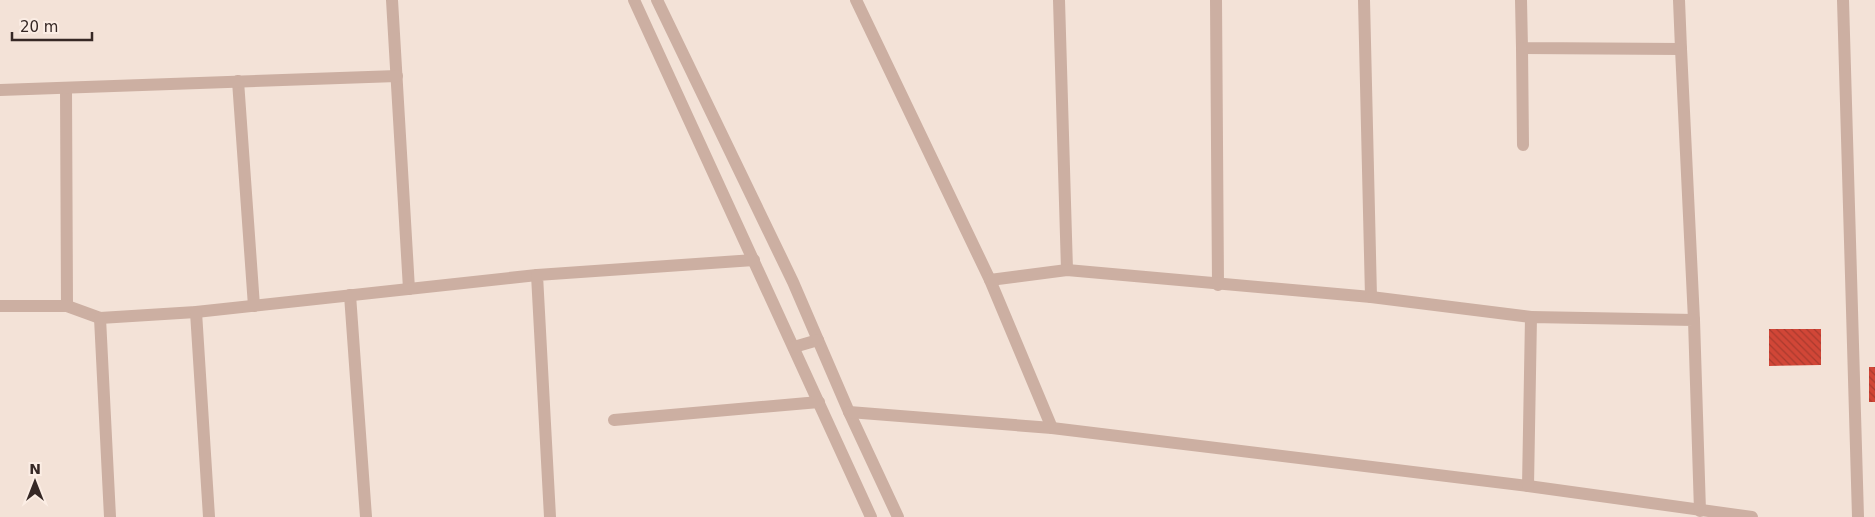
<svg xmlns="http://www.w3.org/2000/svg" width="1875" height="517" font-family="'DejaVu Sans',sans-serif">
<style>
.building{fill:url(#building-back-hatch)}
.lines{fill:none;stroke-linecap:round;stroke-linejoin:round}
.minor{stroke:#ccafa2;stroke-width:12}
</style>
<defs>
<pattern id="building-back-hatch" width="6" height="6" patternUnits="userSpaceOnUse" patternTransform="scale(1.25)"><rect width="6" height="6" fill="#d14637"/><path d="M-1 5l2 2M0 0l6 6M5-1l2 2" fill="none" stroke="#aa3a2e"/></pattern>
</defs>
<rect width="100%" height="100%" fill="#f3e2d7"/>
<g class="building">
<polygon points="1769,329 1821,329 1821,365 1769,366"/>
<rect x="1869" y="367" width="6" height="35"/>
</g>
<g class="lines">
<g class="minor">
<polyline points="392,0 409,289"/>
<polyline points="634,0 871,517"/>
<polyline points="657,0 793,282 849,412 898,517"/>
<polyline points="856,0 990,280 1052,428"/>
<polyline points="1059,0 1067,270"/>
<polyline points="1216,0 1218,285"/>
<polyline points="1521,0 1522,48 1681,49 1679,0"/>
<polyline points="1843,0 1858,517"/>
<polyline points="1522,48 1523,145"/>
<polyline points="1681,49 1694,320"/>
<polyline points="238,81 254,306"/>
<polyline points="66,89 67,306"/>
<polyline points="0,90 397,76"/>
<polyline points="990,280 1067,270 1371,297 1364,0"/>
<polyline points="350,295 366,517"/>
<polyline points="1371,297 1531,317"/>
<polyline points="0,306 67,306 100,318 196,312 537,275"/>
<polyline points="196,312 209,517"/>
<polyline points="100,318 110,517"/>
<polyline points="794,347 818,340"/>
<polyline points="849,412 1052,428 1528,486 1752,517"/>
<polyline points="614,420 819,402"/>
<polyline points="1528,486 1531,317 1694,320 1700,511"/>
<polyline points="550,517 537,275 754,260"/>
</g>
</g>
<g transform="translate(35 482)" stroke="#fbede4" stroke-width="4" paint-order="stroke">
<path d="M0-4L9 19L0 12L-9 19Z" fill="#362825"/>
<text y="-8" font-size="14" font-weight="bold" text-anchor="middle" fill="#362825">N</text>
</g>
<path d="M12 32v8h80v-8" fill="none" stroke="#362825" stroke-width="2.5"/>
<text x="20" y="32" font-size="15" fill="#362825" stroke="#fbede4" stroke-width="4" paint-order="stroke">20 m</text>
</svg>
